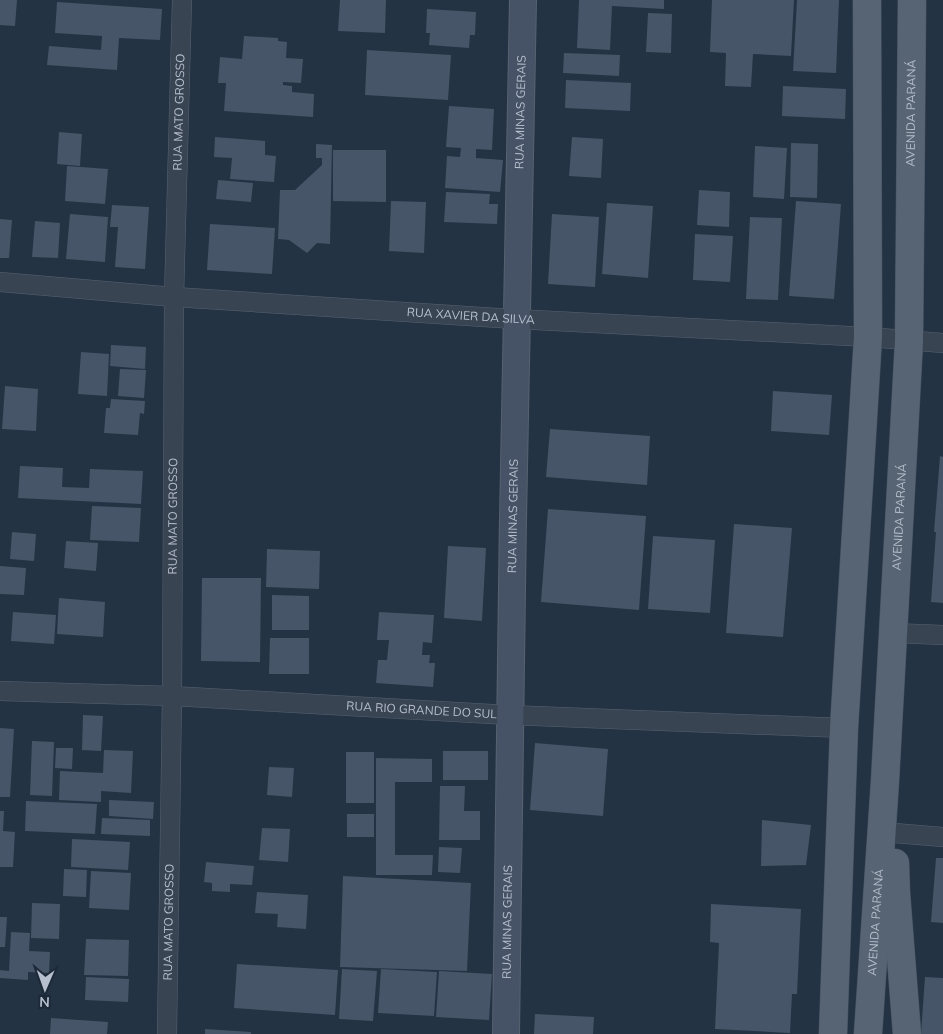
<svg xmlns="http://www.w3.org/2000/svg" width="943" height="1034" font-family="Mulish,sans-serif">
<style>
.building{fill:#465567}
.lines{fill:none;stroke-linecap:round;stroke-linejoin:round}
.minor-casing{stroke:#576270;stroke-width:20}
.secondary-casing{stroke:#576270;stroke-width:28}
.primary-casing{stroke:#45505f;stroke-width:29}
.minor{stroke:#394453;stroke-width:19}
.secondary{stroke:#465366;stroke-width:26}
.primary{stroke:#576473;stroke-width:28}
.labels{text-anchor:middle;stroke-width:4.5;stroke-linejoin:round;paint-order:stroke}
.street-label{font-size:12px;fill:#b6bfcd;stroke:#1d2938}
</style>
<rect width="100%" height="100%" fill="#243343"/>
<g class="building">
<polygon points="0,0 17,0 15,26 0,25"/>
<polygon points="340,0 386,0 385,33 338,31"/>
<polygon points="579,0 664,0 664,9 612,6 610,50 577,48"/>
<polygon points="712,0 794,0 791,56 753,54 751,87 725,86 726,53 710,52"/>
<polygon points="797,0 839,0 836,73 793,71"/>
<polygon points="57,2 162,9 160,40 119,38 117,70 47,65 49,46 101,50 102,36 55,33"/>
<polygon points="427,9 476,12 475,35 470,35 469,48 429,45 430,33 426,33"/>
<polygon points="648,13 672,14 671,53 646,52"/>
<polygon points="244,36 278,38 278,41 287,42 286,58 303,59 301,83 283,82 283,85 292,86 292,92 314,94 313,117 224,111 226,83 218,83 220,57 242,59"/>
<polygon points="367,50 451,55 448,100 365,95"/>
<polygon points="564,53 620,55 619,76 563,73"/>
<polygon points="566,80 631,83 630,111 565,108"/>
<polygon points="783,86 846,89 845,119 782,116"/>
<polygon points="449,106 494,109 492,150 476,149 476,158 503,160 500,192 445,188 447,156 460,157 461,148 446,147"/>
<polygon points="59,132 82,134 80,166 57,164"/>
<polygon points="215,137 265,141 265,155 276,156 274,182 230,179 232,158 214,157"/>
<polygon points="572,137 603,139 601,178 569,176"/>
<polygon points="791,143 818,144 817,198 790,197"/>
<polygon points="316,144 332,145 330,244 317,243 307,253 289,240 278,239 280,190 295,190 322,165 322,158 316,158"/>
<polygon points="755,146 787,148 784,199 753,197"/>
<polygon points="333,150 386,150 386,202 333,201"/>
<polygon points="67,166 108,169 105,204 65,201"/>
<polygon points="218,180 253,183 251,202 216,199"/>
<polygon points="699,190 730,192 729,227 697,225"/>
<polygon points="446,192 490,194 489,204 498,204 497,224 444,222"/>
<polygon points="391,201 426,202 424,253 389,251"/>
<polygon points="796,201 841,204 834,299 789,296"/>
<polygon points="607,203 653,206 648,278 602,274"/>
<polygon points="112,205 149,207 145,269 115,267 118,227 110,227"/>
<polygon points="70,214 108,217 105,262 66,259"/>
<polygon points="552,214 599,217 595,287 548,284"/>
<polygon points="750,217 782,218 778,300 746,299"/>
<polygon points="0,219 12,220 9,258 0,258"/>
<polygon points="35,221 60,223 58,258 32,257"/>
<polygon points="210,224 275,228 272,274 207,270"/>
<polygon points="695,234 733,236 730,282 693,280"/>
<polygon points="111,345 146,347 145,369 110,366"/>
<polygon points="81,352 109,354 107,396 78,394"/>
<polygon points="120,369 146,370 144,398 118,396"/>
<polygon points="5,386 38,389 36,431 2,429"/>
<polygon points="773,391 832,395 829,435 771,431"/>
<polygon points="111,399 145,401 144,414 140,413 138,435 104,433 106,408 110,408"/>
<polygon points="550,429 650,436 647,485 546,477"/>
<polygon points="940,456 943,457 943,603 931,602 936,532 934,532"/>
<polygon points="20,466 63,468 62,487 89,488 90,469 143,471 141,504 18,498"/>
<polygon points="92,506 141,508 139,542 90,540"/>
<polygon points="548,509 646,516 639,610 541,602"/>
<polygon points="734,524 792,528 783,637 726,633"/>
<polygon points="12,532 36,534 34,561 10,559"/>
<polygon points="653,536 715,540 710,613 648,609"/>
<polygon points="66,541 98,543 96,571 64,568"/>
<polygon points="448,546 486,548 482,621 444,618"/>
<polygon points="267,549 320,551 319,589 266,587"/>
<polygon points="0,566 26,568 24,595 0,594"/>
<polygon points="202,578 261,578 260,662 201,661"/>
<polygon points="272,595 309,596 309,630 272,630"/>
<polygon points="59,598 105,602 103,637 57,634"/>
<polygon points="13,612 56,615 54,644 11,641"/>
<polygon points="379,612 434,615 432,643 423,642 422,655 430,655 429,663 435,663 433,687 376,683 378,660 387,660 389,640 377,640"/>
<polygon points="270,638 309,638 309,674 269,674"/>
<polygon points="83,715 103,716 101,751 82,750"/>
<polygon points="0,728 14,729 10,797 0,797"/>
<polygon points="32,741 54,742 52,796 30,795"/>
<polygon points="535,743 608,749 603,816 530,810"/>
<polygon points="56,748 73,748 72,769 55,768"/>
<polygon points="104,750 133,751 131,793 101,791 101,802 59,800 60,771 103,773"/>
<rect x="443" y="751" width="45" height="29"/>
<rect x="346" y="752" width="28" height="51"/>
<polygon points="376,758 432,759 432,782 395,782 395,855 433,855 432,875 376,875"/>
<polygon points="269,767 294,768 292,797 267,795"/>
<polygon points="440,786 465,786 464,811 480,811 480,840 439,840"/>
<polygon points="109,800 154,802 153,819 109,816"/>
<polygon points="26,801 97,804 95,834 25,831"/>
<polygon points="0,811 4,811 3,831 15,832 13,867 0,867"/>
<rect x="347" y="814" width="27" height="23"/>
<polygon points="102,818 150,820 150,836 101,834"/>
<polygon points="762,820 811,825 806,865 761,866"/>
<polygon points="262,828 290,829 288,862 259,860"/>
<polygon points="72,839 130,842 128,870 71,867"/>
<polygon points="439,847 462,848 460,873 438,872"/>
<polygon points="936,858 943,858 943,923 931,922"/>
<polygon points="206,862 254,866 252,885 230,884 230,892 212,891 212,883 204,882"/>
<polygon points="64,869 87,870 86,897 63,896"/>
<polygon points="91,871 131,873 129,910 89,908"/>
<polygon points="343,876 471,883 467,971 340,967"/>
<polygon points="257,892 308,895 306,929 277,927 278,914 255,913"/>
<polygon points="32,903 60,904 59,939 31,938"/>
<polygon points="711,904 801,909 797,994 792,994 790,1033 715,1029 719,943 710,942"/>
<polygon points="0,917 7,917 5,947 0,947"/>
<polygon points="11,932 30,933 29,951 50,952 49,973 28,972 28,980 0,978 0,970 9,971"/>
<polygon points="86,939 129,940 128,976 84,975"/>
<polygon points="237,964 338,970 335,1015 234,1008"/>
<polygon points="342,969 377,971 373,1021 339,1019"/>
<polygon points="381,969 437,972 434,1016 378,1013"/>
<polygon points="439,971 492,974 489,1020 436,1017"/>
<polygon points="86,977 129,979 128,1002 85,1000"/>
<polygon points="925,977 943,978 943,1034 921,1034"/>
<polygon points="535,1014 594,1017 593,1034 534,1034"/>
<polygon points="51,1018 108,1022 107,1034 50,1034"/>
<polygon points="205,1029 251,1032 251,1034 205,1034"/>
</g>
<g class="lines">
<g class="minor-casing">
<g id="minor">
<path id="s1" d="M0,282L174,297L515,319L868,337L943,343"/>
<polyline points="893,633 943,635"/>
<path id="s2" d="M0,691L172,696L509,715L844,728"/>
<polyline points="894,833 943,837"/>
<path id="s3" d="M167,1034L172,696L174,297L182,0"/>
</g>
</g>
<g class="secondary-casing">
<g id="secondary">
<path id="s4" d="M506,1034C510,689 515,345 523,0"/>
</g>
</g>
<g class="primary-casing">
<g id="primary">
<polyline points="895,863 896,893 907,1034"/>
<polyline points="833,1034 844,728 868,337 867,0"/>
<path id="s5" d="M868,1034L885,781L909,341L912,0"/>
</g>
</g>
<use href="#minor" class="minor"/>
<use href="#secondary" class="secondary"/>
<use href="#primary" class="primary"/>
</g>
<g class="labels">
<g class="street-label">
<text dy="4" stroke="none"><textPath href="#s3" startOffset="922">RUA MATO GROSSO</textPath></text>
<text dy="4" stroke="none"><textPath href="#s4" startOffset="922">RUA MINAS GERAIS</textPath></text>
<text dy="4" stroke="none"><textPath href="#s5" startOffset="922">AVENIDA PARANÁ</textPath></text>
<text dy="4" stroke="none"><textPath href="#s1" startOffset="472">RUA XAVIER DA SILVA</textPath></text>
<text dy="4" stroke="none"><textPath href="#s3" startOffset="518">RUA MATO GROSSO</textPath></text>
<text dy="4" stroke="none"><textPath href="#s4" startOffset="518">RUA MINAS GERAIS</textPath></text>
<text dy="4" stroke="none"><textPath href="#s5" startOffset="518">AVENIDA PARANÁ</textPath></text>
<text dy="4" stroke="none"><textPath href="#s2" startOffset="422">RUA RIO GRANDE DO SUL</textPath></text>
<text dy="4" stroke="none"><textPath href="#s3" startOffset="112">RUA MATO GROSSO</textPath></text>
<text dy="4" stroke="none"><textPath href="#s4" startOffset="112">RUA MINAS GERAIS</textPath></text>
<text dy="4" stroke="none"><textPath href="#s5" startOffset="112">AVENIDA PARANÁ</textPath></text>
</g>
</g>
<g transform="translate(45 989) rotate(182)" stroke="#1d2938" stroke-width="4" paint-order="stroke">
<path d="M0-4L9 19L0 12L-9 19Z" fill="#b6bfcd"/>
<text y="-8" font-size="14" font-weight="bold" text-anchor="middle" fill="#b6bfcd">N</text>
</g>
</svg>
